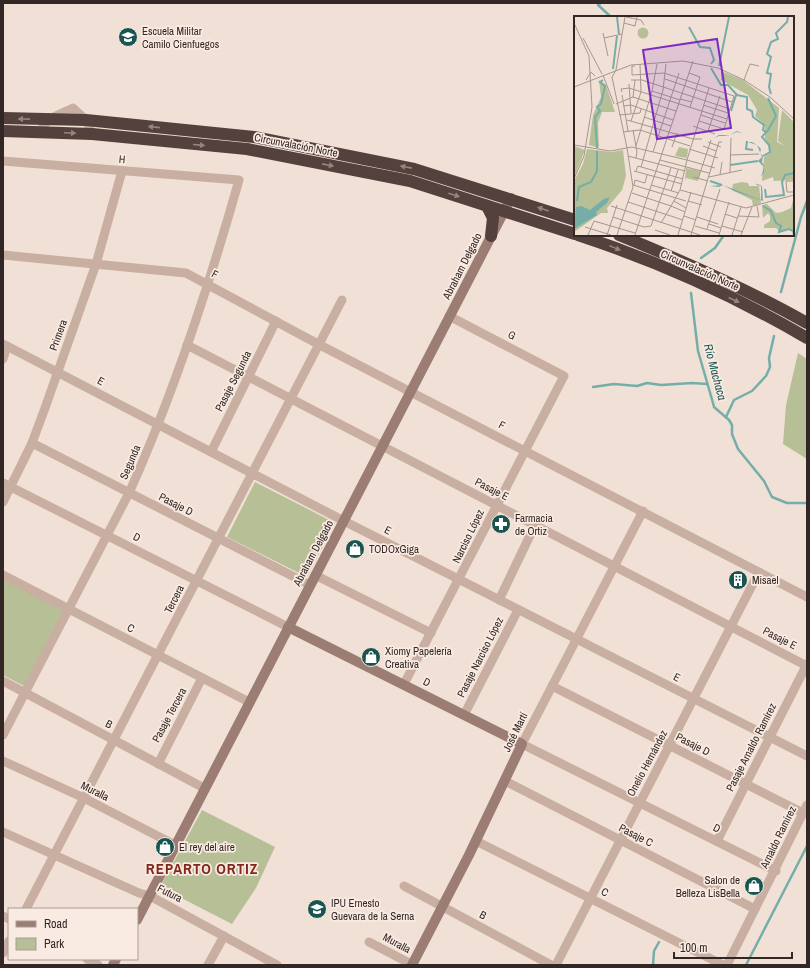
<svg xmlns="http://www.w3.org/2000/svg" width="810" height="968" font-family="'Archivo Narrow',sans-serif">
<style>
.green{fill:#b7bf96}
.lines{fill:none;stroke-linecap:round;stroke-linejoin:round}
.stream{stroke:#75aea8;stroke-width:2.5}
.street{stroke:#c8afa2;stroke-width:9}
.secondary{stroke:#9c7d74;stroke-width:10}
.highway{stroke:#54403c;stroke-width:12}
.oneway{fill:#96847e}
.labels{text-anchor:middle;stroke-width:3.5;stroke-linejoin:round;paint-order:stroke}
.poi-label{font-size:11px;fill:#332725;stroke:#f9ebe2;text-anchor:start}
.street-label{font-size:11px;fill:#332725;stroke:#f9ebe2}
.water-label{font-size:12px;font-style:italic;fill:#1a5450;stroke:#f9ebe2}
.district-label{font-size:15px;font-weight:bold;letter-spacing:1px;fill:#82281d;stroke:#f9ebe2}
.inset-river{fill:none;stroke:#75aea8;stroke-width:2}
.inset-road{fill:none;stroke:#a5968f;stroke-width:1}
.view{fill:#7b2cbf;fill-opacity:0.15;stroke:#7b2cbf;stroke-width:2}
.inset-edge{fill:none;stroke:#332725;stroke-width:2}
</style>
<rect width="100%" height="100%" fill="#f1e0d6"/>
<g class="green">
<polygon points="798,353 807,359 807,459 783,444 786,405"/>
<polygon points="255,482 335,523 307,577 227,537"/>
<polygon points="3,579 64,611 24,686 3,675"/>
<polygon points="202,810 275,847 256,888 232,924 160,887"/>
</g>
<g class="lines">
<g class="stream">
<polyline points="601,3 598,5 611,17"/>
<polyline points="701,258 715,248 724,235"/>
<polyline points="781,292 801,217 807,201"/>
<polyline points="691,293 698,351 713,403 714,407 729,420 732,425 732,434 738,449 764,481 772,497 787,503 807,503"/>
<polyline points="593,387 614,384 637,386 647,383 661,385 692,383 707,384"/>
<polyline points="726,417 734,400 752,391 766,376 770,367 769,358 774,336"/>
<polyline points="653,965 654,951 659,942"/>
<polyline points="746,965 807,846"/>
</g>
<g class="street">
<polyline points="40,131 49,119 73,108 86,120 92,134"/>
<path d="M3,161L239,180C209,286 174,393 129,493L3,735"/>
<polyline points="3,255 186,273 318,344 807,597"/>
<polyline points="3,344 344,521 807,756"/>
<polyline points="187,345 807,666"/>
<polyline points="3,359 7,346"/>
<polyline points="32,443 310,585"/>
<polyline points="211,452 276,321"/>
<polyline points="3,483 288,627"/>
<polyline points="3,502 32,443 45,408 96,264 122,171"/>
<polyline points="643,511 522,744 776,871"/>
<polyline points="3,575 249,702"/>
<polyline points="315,575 431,633"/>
<polyline points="499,600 535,525"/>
<polyline points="3,681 204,788"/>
<polyline points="404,684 564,376 449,316"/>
<polyline points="552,686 803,813"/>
<polyline points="464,715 518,610"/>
<polyline points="3,761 84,798 175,845"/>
<polyline points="158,764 202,678"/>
<polyline points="505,781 755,909"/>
<polyline points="3,832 139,893 150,896 277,965"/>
<polyline points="476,841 723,965"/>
<polyline points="717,841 807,664"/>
<polyline points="404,886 551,965"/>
<polyline points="26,909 342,300"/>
<polyline points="3,916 9,919"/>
<polyline points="369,942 413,965"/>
<polyline points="3,953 9,941"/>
<polyline points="87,959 98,965"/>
<polyline points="208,965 224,936"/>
<polyline points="556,965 759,572"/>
<polyline points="727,965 807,805"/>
</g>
<g class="secondary">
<polyline points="288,627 522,744 469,855 412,965"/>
<polyline points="137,920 511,198"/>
<polyline points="113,965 116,959"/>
</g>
<g class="highway">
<polyline points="3,118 86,120 254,137 414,169 575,220"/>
<polyline points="3,131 92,134 247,149 410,181 575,234"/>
<polyline points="487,206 493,218 491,236"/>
<path d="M578,235C657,261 735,296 807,338"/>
<path d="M619,235C683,261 747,289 807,323"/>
</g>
</g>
<defs><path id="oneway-solid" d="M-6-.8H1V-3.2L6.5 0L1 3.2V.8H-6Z"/></defs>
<g class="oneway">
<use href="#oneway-solid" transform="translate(24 119) rotate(-179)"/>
<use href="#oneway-solid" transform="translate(154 127) rotate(-174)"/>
<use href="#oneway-solid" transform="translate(70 133) rotate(3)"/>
<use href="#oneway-solid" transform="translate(199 145) rotate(5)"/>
<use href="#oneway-solid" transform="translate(328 165) rotate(11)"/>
<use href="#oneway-solid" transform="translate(406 167) rotate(-169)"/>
<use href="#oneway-solid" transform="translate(454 195) rotate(18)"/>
<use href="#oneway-solid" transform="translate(543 209) rotate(-161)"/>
<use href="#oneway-solid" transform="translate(615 248) rotate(22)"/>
<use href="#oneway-solid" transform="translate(734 300) rotate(25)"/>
</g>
<defs>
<g id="school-disc" transform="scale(1)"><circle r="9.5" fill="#1a5450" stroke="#f9ebe2"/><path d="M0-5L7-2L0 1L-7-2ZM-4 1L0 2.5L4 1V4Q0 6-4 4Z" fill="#fff"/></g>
<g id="pharmacy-disc" transform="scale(1)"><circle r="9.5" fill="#1a5450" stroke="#f9ebe2"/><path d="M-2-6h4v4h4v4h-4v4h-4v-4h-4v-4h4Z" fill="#fff"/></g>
<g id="shop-disc" transform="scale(1)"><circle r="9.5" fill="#1a5450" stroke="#f9ebe2"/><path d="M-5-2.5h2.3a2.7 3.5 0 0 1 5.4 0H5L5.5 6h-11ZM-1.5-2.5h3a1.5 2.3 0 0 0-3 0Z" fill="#fff"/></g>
<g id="building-disc" transform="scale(1)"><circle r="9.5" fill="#1a5450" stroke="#f9ebe2"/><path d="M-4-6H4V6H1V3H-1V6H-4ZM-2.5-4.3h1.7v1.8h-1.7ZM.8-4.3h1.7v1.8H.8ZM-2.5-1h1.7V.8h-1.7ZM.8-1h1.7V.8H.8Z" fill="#fff"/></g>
</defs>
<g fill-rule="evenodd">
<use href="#school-disc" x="128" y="37"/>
<use href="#pharmacy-disc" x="501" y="524"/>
<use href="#shop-disc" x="355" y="549"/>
<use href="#building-disc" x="738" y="580"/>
<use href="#shop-disc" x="371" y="657"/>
<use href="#shop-disc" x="165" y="847"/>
<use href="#shop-disc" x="754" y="886"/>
<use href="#school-disc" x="317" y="909"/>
</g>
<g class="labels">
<g class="poi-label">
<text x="142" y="35">Escuela Militar<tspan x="142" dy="13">Camilo Cienfuegos</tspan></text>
<text x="515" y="522">Farmacia<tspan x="515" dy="13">de Ortiz</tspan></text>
<text x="369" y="553">TODOxGiga</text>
<text x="752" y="584">Misael</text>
<text x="385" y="655">Xiomy Papelería<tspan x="385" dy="13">Creativa</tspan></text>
<text x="179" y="851">El rey del aire</text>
<text x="740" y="884" text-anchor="end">Salon de<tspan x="740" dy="13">Belleza LisBella</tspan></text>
<text x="331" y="907">IPU Ernesto<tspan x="331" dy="13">Guevara de la Serna</tspan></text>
</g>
<g class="street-label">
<text transform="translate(296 145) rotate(11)" y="4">Circunvalación Norte</text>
<text transform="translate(122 159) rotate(5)" y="4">H</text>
<text transform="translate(462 266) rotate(-63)" y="4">Abraham Delgado</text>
<text transform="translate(700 270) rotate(24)" y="4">Circunvalación Norte</text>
<text transform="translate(215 274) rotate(28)" y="4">F</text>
<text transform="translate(58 335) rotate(-70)" y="4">Primera</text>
<text transform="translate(512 335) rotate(27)" y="4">G</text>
<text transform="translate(101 381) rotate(28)" y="4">E</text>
<text transform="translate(233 381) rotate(-63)" y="4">Pasaje Segunda</text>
<text transform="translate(502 425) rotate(27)" y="4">F</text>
<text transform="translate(130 462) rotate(-67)" y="4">Segunda</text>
<text transform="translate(492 489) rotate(27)" y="4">Pasaje E</text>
<text transform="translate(176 504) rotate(27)" y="4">Pasaje D</text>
<text transform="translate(388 530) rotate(27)" y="4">E</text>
<text transform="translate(468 536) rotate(-64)" y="4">Narciso López</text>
<text transform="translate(137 537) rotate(27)" y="4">D</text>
<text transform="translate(313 553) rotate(-62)" y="4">Abraham Delgado</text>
<text transform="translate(174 599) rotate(-63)" y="4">Tercera</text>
<text transform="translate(131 628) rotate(27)" y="4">C</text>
<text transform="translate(780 638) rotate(27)" y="4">Pasaje E</text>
<text transform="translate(480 657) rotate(-63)" y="4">Pasaje Narciso López</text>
<text transform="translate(677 677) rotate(27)" y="4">E</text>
<text transform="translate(427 682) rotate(27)" y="4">D</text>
<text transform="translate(169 715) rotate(-62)" y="4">Pasaje Tercera</text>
<text transform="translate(109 724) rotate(28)" y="4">B</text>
<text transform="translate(515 732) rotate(-64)" y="4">José Martí</text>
<text transform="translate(693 744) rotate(27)" y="4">Pasaje D</text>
<text transform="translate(751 747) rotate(-63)" y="4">Pasaje Arnaldo Ramírez</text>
<text transform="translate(647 763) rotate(-62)" y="4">Onelio Hernández</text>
<text transform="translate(95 791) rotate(26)" y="4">Muralla</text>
<text transform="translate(717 828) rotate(27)" y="4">D</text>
<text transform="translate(636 835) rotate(27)" y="4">Pasaje C</text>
<text transform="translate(778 837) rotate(-64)" y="4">Arnaldo Ramírez</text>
<text transform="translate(605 892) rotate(27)" y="4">C</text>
<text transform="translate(170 893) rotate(27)" y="4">Futura</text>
<text transform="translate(483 915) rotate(28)" y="4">B</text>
<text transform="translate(397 943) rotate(28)" y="4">Muralla</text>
</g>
<g class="water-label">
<text transform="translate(715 372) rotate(75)" y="4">Río Machaca</text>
</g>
<g class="district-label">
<text x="202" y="874">REPARTO ORTIZ</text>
</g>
</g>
<g transform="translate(574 16)">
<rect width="220" height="220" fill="#f1e0d6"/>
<path d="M63.5 17a5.5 5.5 0 1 1 11 0a5.5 5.5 0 1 1-11 0ZM147,55L169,64L205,92L203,126L211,130L204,125L208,94L220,106V164L200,165L199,161L188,165L190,141L196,137V131L191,122V109L181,100L183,94L174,79L147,64ZM25,64L32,69L41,96H28L24,107L25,132L15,129L19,99L27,81ZM0,130L11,134L0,162ZM105,131L114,133L113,142L101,140ZM13,133L37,136L49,134L52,160L48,174L33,192L34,197H27L0,216V165L9,148ZM112,152L126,155L124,165L112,162L111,166ZM168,166L174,167L175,170H185L187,187L179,190L178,184L158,174L159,168ZM220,180V214L214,213L206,216L202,212H190V209L196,205V200L194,197L189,202L188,189L193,188L202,197L208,196L217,192Z" fill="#b7bf96"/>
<path d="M163,115L168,117L174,126H178L183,129L187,133L186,137L189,140L188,146L190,150V156L187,161L183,162L182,169L188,170L189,185L160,175L149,169L145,171L136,170L149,169L187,184V169L182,168L183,162L187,161L190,151L184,145L188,141L183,129L174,126L168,117L163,116L156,119L150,120H145L140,122H122H140L145,119H156ZM36,181L33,187L22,196L23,199L0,213L2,191L7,190L16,194L30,183Z" fill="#75aea8"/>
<path class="inset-river" d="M43,1L45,18M115,11L126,31L136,32L140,44L137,48M145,50L155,1M137,52L147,69H154L163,79L173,81V93L178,95L179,101L190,109L189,114L192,116L188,121L195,129L196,136L189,140M39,53L43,20M197,78L195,71L197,58L193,57L197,41L193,38L197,26L204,23L202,17L213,6L214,1M157,95L162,79M193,116L202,100L194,82M173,125L172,133L179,134M23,132L21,101L26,95L23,91L27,88L31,70L26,66L29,64M156,149L184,145M136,165L148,169M191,173L192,181L210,179L208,166L211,159L220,157M3,185L5,171L17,166L23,155V135M189,190L197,195L202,207L207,210L205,216L215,213L219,215L220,219"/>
<path class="inset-road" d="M51,1L42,54L38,61L53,132M52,1L67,4L70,9M0,7L15,40L18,91L10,140L0,163M50,7L61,10L63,1M29,17L34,40M9,22L28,58M30,22L48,18M61,50H58V59L90,57L160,80L150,113L125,105M115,57L126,61L116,91M29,59L40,88M91,63L158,86M12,64L17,56L21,60M57,64H68L156,93M170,64L176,48L185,50M55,68L57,97M0,71L57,49L109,45L144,52L170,64L196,81L220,103M135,72L113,144L141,152M78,75L106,84M48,76L47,73L55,72L153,103M48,79L54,115M59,81L61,64M106,83L118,86M42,88L59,81L102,95M129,89L154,97M50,90L57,89L99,104M45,99L66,97L67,93M127,99L151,107M70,101L97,110M53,104L119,123H128M57,105L67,76L66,48M119,110L141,118M59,114L63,136L62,142M134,115L146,80M49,116L66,114L116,130M134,126L147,131M0,129L12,131M62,130L78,75L83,48M129,130L142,135M12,131L36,135L58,131L113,144L106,174L97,190L58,177M98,131L103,117M115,133L144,142M79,136L105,57M156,139L185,138M54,140L111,155M86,144L135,157M67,151L89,74L92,48M60,155L108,168M62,155L64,150L109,163M156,156L157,122M146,159L148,146M119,161L134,165M135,161L168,154M124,163L137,124M220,165H212L213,176H220M59,169L112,185M60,169L61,164L71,167L73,159M77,169L105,177M106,174L172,192L220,179M97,175L104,154M73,182L119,45M100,185L112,192M114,185L128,189M54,186L109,204M37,190L126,219M151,198L163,202M110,200L122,204M164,200L185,201L183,190M39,201L70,211L77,210L97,152M123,201L144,208M87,207L97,190L111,196M135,208L147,212M121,210L145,217M148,210L169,216M11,211L37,219M133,213L146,173M81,214L96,219M14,219L20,205L61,217M33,219L43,189M43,219L59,171L53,132M61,219L73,182M104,219L117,176M117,219L145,126H148M145,219L155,186M158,219L167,191M167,219L178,191"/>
<path class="view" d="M143,23L157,112L83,123L69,34Z"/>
<rect width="220" height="220" class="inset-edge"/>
</g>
<rect width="810" height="968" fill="none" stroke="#332725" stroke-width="8"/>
<rect x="8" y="908" width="130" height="52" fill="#f9ebe2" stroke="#aa9d96"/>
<rect x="16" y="921" width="20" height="6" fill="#9c7d74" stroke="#aa9d96"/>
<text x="44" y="928" font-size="12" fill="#332725">Road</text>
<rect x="16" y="938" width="20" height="12" fill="#b7bf96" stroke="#aa9d96"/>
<text x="44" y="948" font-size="12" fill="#332725">Park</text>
<path d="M674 952v6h118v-6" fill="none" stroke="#332725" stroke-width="2"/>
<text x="680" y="952" font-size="12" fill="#332725" stroke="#f9ebe2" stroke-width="3" paint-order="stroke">100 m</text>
</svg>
